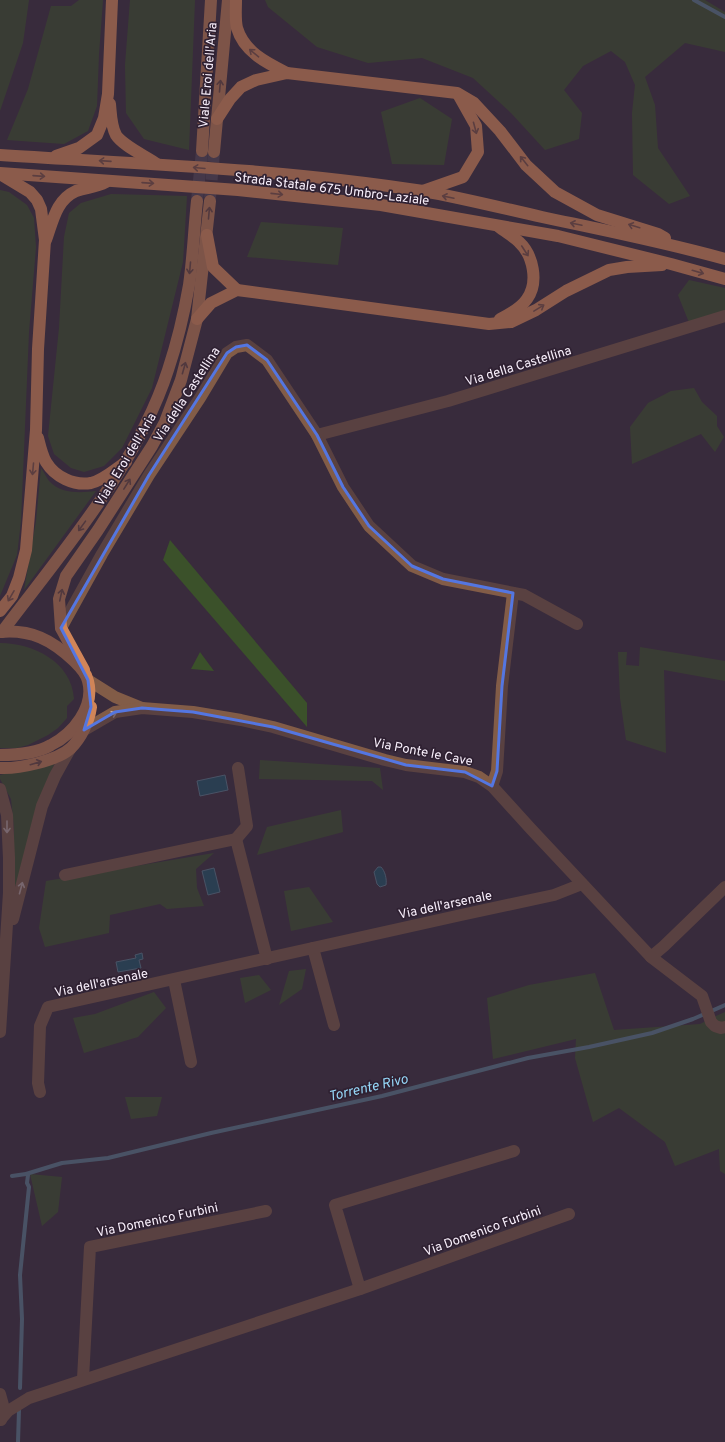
<svg xmlns="http://www.w3.org/2000/svg" width="725" height="1442" font-family="Overpass,sans-serif">
<style>
.green{fill:#3b512a}
.water{fill:#1a546c;stroke:#5d8297}
.lines{fill:none;stroke-linecap:round;stroke-linejoin:round}
.stream{stroke:#5d8297;stroke-width:4}
.major-tunnel{stroke:#564859;stroke-width:12;stroke-dasharray:12 6;stroke-linecap:butt}
.minor{stroke:#825c47;stroke-width:12}
.major{stroke:#d18558;stroke-width:12}
.highway{stroke:#f0955e;stroke-width:12}
.oneway{stroke:#865546}
.oneway2{stroke:#704941}
.oneway3{stroke:#c3adaa}
.marked{fill:none;stroke:#5476e1;stroke-width:3;stroke-linejoin:round}
.labels{text-anchor:middle;stroke-width:3.5;stroke-linejoin:round;paint-order:stroke}
.street-label{font-size:13px;fill:#f8effb;stroke:#2f2132}
.water-label{font-size:14px;font-style:italic;fill:#96d8f9;stroke:#2f2132}
</style>
<rect width="100%" height="100%" fill="#392b3c"/>
<g class="green">
<polygon points="0,0 29,0 23,43 0,111"/>
<polygon points="79,0 103,0 99,54 97,106 88,131 64,144 7,140 28,89 51,6 71,6"/>
<polygon points="130,0 195,0 189,150 144,139 126,113 125,65"/>
<polygon points="265,0 705,0 725,12 725,52 685,43 645,77 655,105 658,148 690,196 669,204 633,175 632,113 635,85 625,62 611,51 583,66 564,90 582,113 579,139 545,150 511,113 473,78 422,58 368,63 317,47 268,7"/>
<polygon points="420,98 452,119 444,165 392,164 381,112"/>
<polygon points="0,190 9,192 27,205 34,218 36,247 29,332 21,521 17,555 0,596"/>
<polygon points="111,194 187,196 183,262 152,388 122,448 104,466 84,472 71,468 54,454 48,436 59,328 64,237 69,213 81,203"/>
<polygon points="261,222 343,228 338,265 247,257"/>
<polygon points="689,280 725,288 725,313 690,325 678,295"/>
<polygon points="694,388 702,402 717,416 717,426 724,437 715,452 701,434 632,464 630,427 648,403 671,391"/>
<path d="M41,468C44,472 46,477 49,481C61,494 80,493 96,491L24,590L36,521Z"/>
<polygon points="170,540 307,703 307,727 163,560"/>
<path d="M0,643C33,643 72,662 74,699L67,706V718L58,728L48,735L28,745L17,748H0Z"/>
<polygon points="640,647 725,661 725,681 664,670 666,753 626,740 620,698 618,652 627,652 626,665 639,666"/>
<polygon points="200,652 214,671 191,669"/>
<polygon points="260,760 380,768 383,790 372,781 259,779"/>
<polygon points="55,762 42,797 18,883 14,887 14,828 11,799 0,779 0,775"/>
<polygon points="341,810 343,832 257,855 267,827"/>
<polygon points="214,853 196,869 197,888 204,906 167,909 160,904 110,915 109,933 45,947 39,928 46,881"/>
<polygon points="309,887 333,922 291,931 284,891"/>
<polygon points="306,969 302,989 279,1005 289,971"/>
<polygon points="595,973 614,1030 700,1024 716,1016 725,1012 725,1174 720,1171 719,1149 675,1166 665,1142 619,1108 593,1122 575,1058 576,1039 493,1059 487,998 529,985"/>
<polygon points="259,975 271,990 245,1003 240,978"/>
<polygon points="154,992 166,1008 138,1037 84,1053 73,1018 95,1014"/>
<polygon points="125,1097 162,1097 157,1116 131,1119"/>
<polygon points="30,1174 62,1177 58,1212 42,1226"/>
</g>
<g class="water">
<polygon points="225,775 228,790 200,796 197,781"/>
<path d="M378,867H381C385,871 387,879 386,885L380,887L377,884L374,872Z"/>
<polygon points="214,868 220,892 208,895 202,871"/>
<polygon points="142,953 143,959 139,960 141,968 118,972 116,962 136,958 135,955"/>
</g>
<g class="lines">
<g class="stream">
<polyline points="694,0 725,17"/>
<polyline points="12,1176 26,1174 62,1163 108,1158 211,1133 382,1096 528,1058 589,1047 652,1033 693,1019 725,1005"/>
<polyline points="20,1388 22,1319 20,1275 29,1187 27,1183 28,1175 26,1174"/>
<polyline points="18,1442 19,1410"/>
</g>
<g class="major-tunnel">
<polyline points="210,198 214,152"/>
<polyline points="197,201 202,151"/>
</g>
<g class="minor">
<polyline points="317,435 448,401 725,316"/>
<polyline points="61,628 102,554 149,475 200,398 227,353 236,347 247,345 267,360 317,435 343,487 369,526 412,566 443,579 524,595 577,624"/>
<polyline points="88,680 115,697 142,708"/>
<polyline points="84,730 115,712 142,708 193,712 241,720 273,727 385,760 406,765 465,772 479,777 492,786 531,829 651,957 664,946 725,887"/>
<polyline points="492,786 497,771 502,686 513,593"/>
<polyline points="0,789 7,815 9,858 9,893 0,1032"/>
<polyline points="236,839 247,826 238,768"/>
<polyline points="65,875 236,839 267,959"/>
<polyline points="13,919 42,806 55,776 70,749"/>
<polyline points="313,948 334,1025"/>
<polyline points="651,957 702,996 711,1022 715,1026 721,1028 725,1027"/>
<polyline points="174,980 191,1062"/>
<polyline points="40,1092 38,1083 40,1026 48,1007 461,915 554,895 582,884"/>
<polyline points="360,1289 335,1205 514,1151"/>
<polyline points="83,1379 90,1247 266,1211"/>
<polyline points="0,1394 3,1405 1,1420"/>
<polyline points="1,1419 8,1411 29,1398 360,1289 569,1214"/>
</g>
<g class="major">
<polyline points="202,151 211,0"/>
<polyline points="214,152 228,0"/>
<path d="M0,632C31,629 52,640 74,661C80,667 86,672 88,681C95,707 73,734 51,745C36,754 16,755 0,755"/>
<path d="M2,632C62,552 137,466 168,370C177,343 184,314 189,285C193,257 194,229 197,201"/>
<polyline points="84,670 61,628 59,599 66,576 98,530 152,446 165,422 181,380 197,319 210,201"/>
<path d="M0,768C18,769 57,761 71,748C81,738 89,722 91,707"/>
</g>
<g class="highway">
<path d="M236,0C236,9 235,20 237,28C244,52 267,63 287,73"/>
<path d="M110,104C111,114 111,126 116,135C123,146 146,156 157,164"/>
<polyline points="217,119 230,99 241,87 256,80 287,73 457,93 474,103 500,131 526,165 555,192 597,215 658,234 665,238"/>
<path d="M0,155C141,164 283,169 423,191C462,198 502,208 542,217C603,230 664,242 725,259"/>
<polyline points="56,156 79,148 97,135 104,118 108,94 112,0"/>
<polyline points="0,173 238,190 381,205 558,236 671,264 725,279"/>
<polyline points="0,174 30,192 37,200 41,209 45,240 38,349 36,430 26,550 19,578 12,596 0,611"/>
<polyline points="423,191 463,177 478,152 476,126 458,94"/>
<path d="M499,227C505,232 513,236 519,242C533,255 539,282 527,299C521,308 508,315 500,319"/>
<polyline points="207,235 213,267 237,290"/>
<path d="M46,240C53,221 56,200 76,191C87,187 95,188 106,182"/>
<polyline points="197,319 211,303 237,290 489,324 511,322 536,310 566,291 609,270 627,267 662,265"/>
<path d="M38,438C40,446 42,455 46,462C55,477 74,486 91,483C104,480 115,469 126,462"/>
</g>
</g>
<defs><path id="oneway-shaft" d="M-6 0H5M1.5-3L5.5 0L1.5 3" fill="none" stroke-width="1.6" stroke-linecap="round" stroke-linejoin="round"/></defs>
<g class="oneway">
<use href="#oneway-shaft" transform="translate(254 53) rotate(-140)"/>
<use href="#oneway-shaft" transform="translate(475 128) rotate(75)"/>
<use href="#oneway-shaft" transform="translate(105 161) rotate(-176)"/>
<use href="#oneway-shaft" transform="translate(524 161) rotate(-129)"/>
<use href="#oneway-shaft" transform="translate(199 168) rotate(-175)"/>
<use href="#oneway-shaft" transform="translate(39 176) rotate(4)"/>
<use href="#oneway-shaft" transform="translate(148 183) rotate(4)"/>
<use href="#oneway-shaft" transform="translate(277 194) rotate(6)"/>
<use href="#oneway-shaft" transform="translate(448 197) rotate(-168)"/>
<use href="#oneway-shaft" transform="translate(576 224) rotate(-168)"/>
<use href="#oneway-shaft" transform="translate(634 226) rotate(-163)"/>
<use href="#oneway-shaft" transform="translate(525 251) rotate(57)"/>
<use href="#oneway-shaft" transform="translate(698 272) rotate(16)"/>
<use href="#oneway-shaft" transform="translate(539 308) rotate(-31)"/>
<use href="#oneway-shaft" transform="translate(33 469) rotate(95)"/>
<use href="#oneway-shaft" transform="translate(11 596) rotate(120)"/>
</g>
<g class="oneway2">
<use href="#oneway-shaft" transform="translate(220 86) rotate(-85)"/>
<use href="#oneway-shaft" transform="translate(209 213) rotate(-85)"/>
<use href="#oneway-shaft" transform="translate(190 268) rotate(95)"/>
<use href="#oneway-shaft" transform="translate(184 368) rotate(-74)"/>
<use href="#oneway-shaft" transform="translate(127 484) rotate(-58)"/>
<use href="#oneway-shaft" transform="translate(82 526) rotate(126)"/>
<use href="#oneway-shaft" transform="translate(61 595) rotate(-78)"/>
<use href="#oneway-shaft" transform="translate(36 763) rotate(-16)"/>
</g>
<g class="oneway3">
<use href="#oneway-shaft" transform="translate(111 715) rotate(-23)"/>
<use href="#oneway-shaft" transform="translate(7 827) rotate(90)"/>
<use href="#oneway-shaft" transform="translate(21 888) rotate(-75)"/>
</g>
<path d="M0 0H725V1442H0ZM247,345L267,360L317,435L343,487L369,526L412,566L443,579L513,593L502,686L497,771L492,786L465,772L406,765L273,727L193,712L142,708L115,712L84,730L91,707L88,680L61,628L149,475L227,353L236,347Z" fill="#392b3c" fill-opacity=".55" fill-rule="evenodd"/>
<path class="marked" d="M247,345L267,360L317,435L343,487L369,526L412,566L443,579L513,593L502,686L497,771L492,786L465,772L406,765L273,727L193,712L142,708L115,712L84,730L91,707L88,680L61,628L149,475L227,353L236,347Z"/>
<g class="labels">
<g class="street-label">
<text transform="translate(207 75) rotate(-85)" y="5">Viale Eroi dell'Aria</text>
<text transform="translate(332 188) rotate(7)" y="5">Strada Statale 675 Umbro-Laziale</text>
<text transform="translate(518 365) rotate(-17)" y="5">Via della Castellina</text>
<text transform="translate(186 394) rotate(-57)" y="5">Via della Castellina</text>
<text transform="translate(125 459) rotate(-59)" y="5">Viale Eroi dell'Aria</text>
<text transform="translate(423 751) rotate(11)" y="5">Via Ponte le Cave</text>
<text transform="translate(445 904) rotate(-12)" y="5">Via dell'arsenale</text>
<text transform="translate(101 982) rotate(-12)" y="5">Via dell'arsenale</text>
<text transform="translate(157 1219) rotate(-12)" y="5">Via Domenico Furbini</text>
<text transform="translate(482 1230) rotate(-20)" y="5">Via Domenico Furbini</text>
</g>
<g class="water-label">
<text transform="translate(368 1087) rotate(-13)" y="5">Torrente Rivo</text>
</g>
</g>
</svg>
